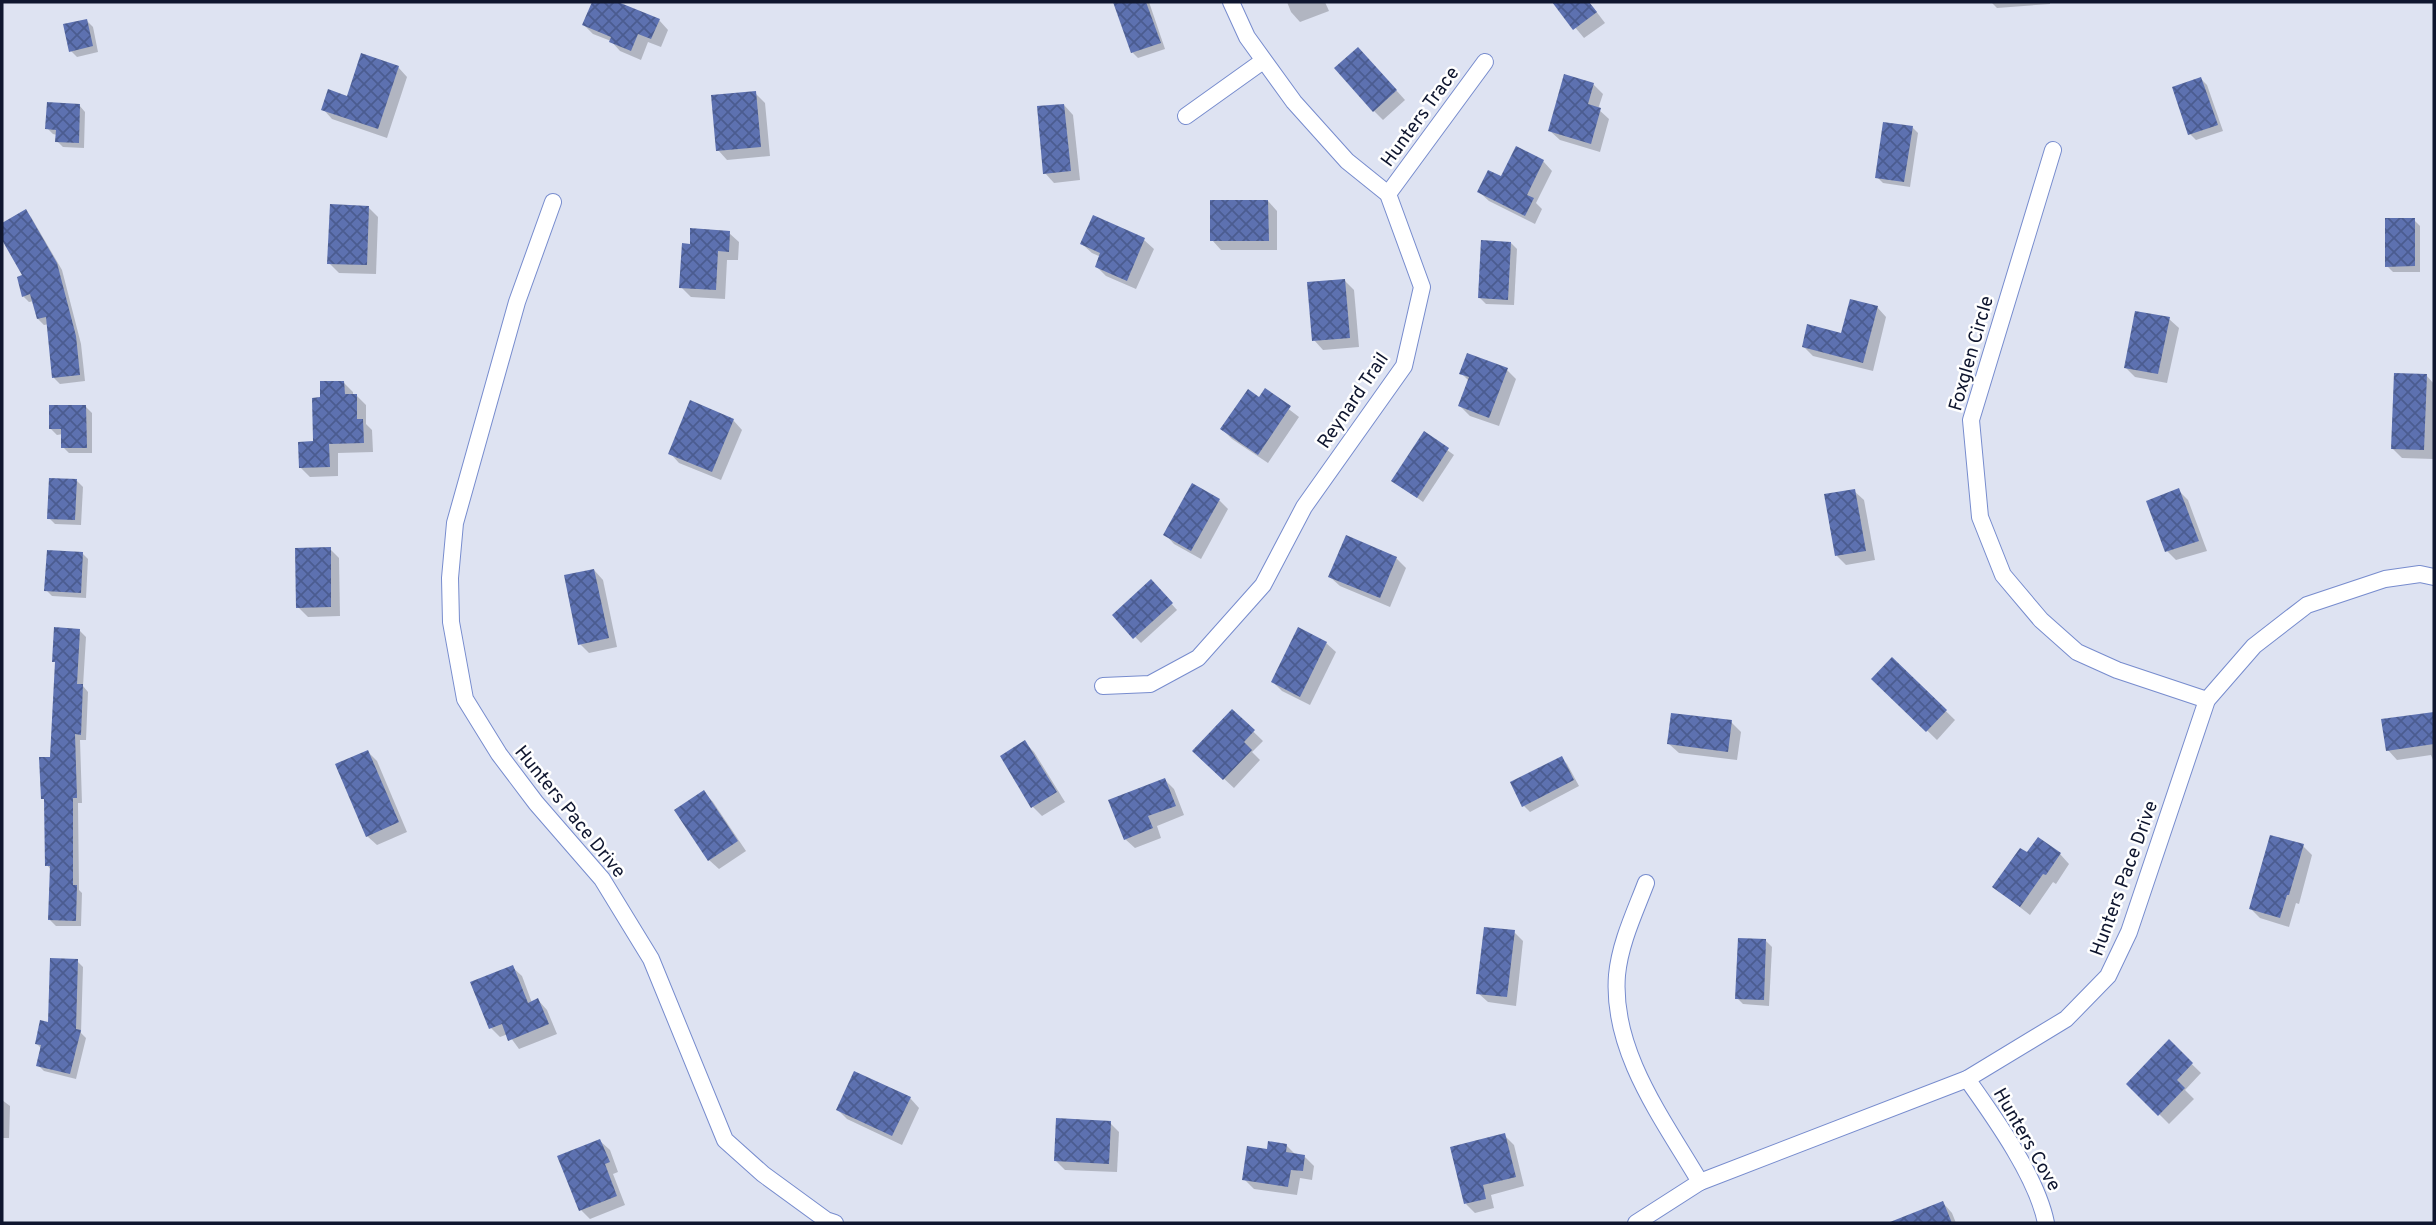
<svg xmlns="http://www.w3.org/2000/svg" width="2436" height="1225" font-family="Overpass,sans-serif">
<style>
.shadow{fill:#0003}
.building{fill:url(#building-cross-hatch)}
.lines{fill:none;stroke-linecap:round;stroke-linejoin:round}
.street-casing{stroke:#778cce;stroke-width:18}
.street{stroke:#fff;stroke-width:16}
.labels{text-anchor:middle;stroke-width:5;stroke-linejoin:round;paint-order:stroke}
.street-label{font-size:19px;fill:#0f162f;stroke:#fff}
</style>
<defs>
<pattern id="building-cross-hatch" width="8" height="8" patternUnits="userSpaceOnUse" patternTransform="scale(1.75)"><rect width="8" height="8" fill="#5d71b0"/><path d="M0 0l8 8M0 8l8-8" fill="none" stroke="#4b5c90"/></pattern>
</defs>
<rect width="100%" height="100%" fill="#dee3f2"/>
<g class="shadow">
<polygon points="594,2 613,2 659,20 668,30 661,47 648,42 641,60 620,51 611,41 593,34 584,25"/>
<polygon points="1115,2 1149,2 1165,49 1138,58 1132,52"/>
<polygon points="1287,2 1325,2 1329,11 1300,22 1291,12"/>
<polygon points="1554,2 1589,2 1605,23 1584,38"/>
<polygon points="1991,2 2050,2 2050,4 1997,8"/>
<polygon points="87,21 93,27 98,52 77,57 71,51"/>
<polygon points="1367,58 1405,100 1383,120 1374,111"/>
<polygon points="398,67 407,77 387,138 332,119 323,109 348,98"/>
<polygon points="2201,79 2207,85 2223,131 2196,140 2190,134"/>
<polygon points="1593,84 1603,94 1598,109 1609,119 1600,152 1560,140 1550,131"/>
<polygon points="755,93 765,103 770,156 727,160 718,150"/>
<polygon points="79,105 85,112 84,148 63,147 57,141 57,135 53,134 47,128"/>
<polygon points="1064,105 1073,115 1080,180 1054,183 1045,173"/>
<polygon points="1912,127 1918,133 1910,187 1883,183 1877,177"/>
<polygon points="1543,161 1552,171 1536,203 1542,209 1535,224 1489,201 1479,192 1502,178"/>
<polygon points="1268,201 1277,211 1277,250 1221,250 1212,240"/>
<polygon points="368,207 378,217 376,274 339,273 329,263"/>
<polygon points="25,211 31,217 62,270 81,344 85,381 60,384 54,378 49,324 44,325 38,319 34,301 29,302 23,296 25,276 2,236 2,225"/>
<polygon points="1094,217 1144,240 1154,249 1136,289 1106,276 1097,267 1101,257 1092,253 1082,244"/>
<polygon points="2414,220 2420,226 2420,272 2393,272 2387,266"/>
<polygon points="729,233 739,242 738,260 727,260 725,299 691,297 681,287 691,246"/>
<polygon points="1511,243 1517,249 1514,305 1486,304 1480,298"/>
<polygon points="1345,281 1354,290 1359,347 1323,350 1314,340"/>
<polygon points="1877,307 1886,317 1873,371 1813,356 1804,347 1842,335"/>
<polygon points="2169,319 2179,328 2167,383 2135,377 2126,368"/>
<polygon points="1507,370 1516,379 1499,426 1470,416 1460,406 1469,381 1461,373"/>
<polygon points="2426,375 2434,384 2433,459 2402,458 2393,449"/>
<polygon points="344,383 353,392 353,396 357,396 366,405 366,424 372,430 373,452 338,453 338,476 310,477 300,467 315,443 322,399"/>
<polygon points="1265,391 1299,417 1268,463 1232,439 1222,429 1260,399"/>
<polygon points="86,407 92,413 92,453 69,453 63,447 63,434 57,435 51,429"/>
<polygon points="733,420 742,430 721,480 679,463 670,453"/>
<polygon points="1425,434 1454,455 1423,502 1394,481"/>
<polygon points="77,481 83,487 81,525 55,524 49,518"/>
<polygon points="2178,490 2188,500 2207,551 2176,560 2167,551"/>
<polygon points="1854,491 1864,500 1875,560 1846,565 1837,556"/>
<polygon points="1219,500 1228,509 1201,559 1174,544 1165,534"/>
<polygon points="330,549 339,558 340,616 308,617 298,607"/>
<polygon points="82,553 88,559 86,598 52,596 46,590"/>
<polygon points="1396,558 1406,568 1390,607 1340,586 1330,577"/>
<polygon points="594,570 603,580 617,647 589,653 580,644"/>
<polygon points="1151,581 1177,610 1141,643 1114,615"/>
<polygon points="80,631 86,637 83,686 88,692 86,740 80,740 82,803 78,803 79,890 82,893 81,926 56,926 50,920 51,870 47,865 46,802 43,798 51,759 56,664 54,661"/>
<polygon points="1326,643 1336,652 1310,705 1282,691 1273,682"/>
<polygon points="1892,659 1955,720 1937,740 1874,679"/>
<polygon points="1232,711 1263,741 1252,752 1260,760 1234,788 1194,751"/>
<polygon points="2434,713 2434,762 2431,755 2397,760 2388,750 2383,721"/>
<polygon points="1731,722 1741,732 1737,760 1679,753 1669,744"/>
<polygon points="1025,743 1034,752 1065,802 1042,816 1033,807 1002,757"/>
<polygon points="368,752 377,761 407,832 377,845 367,836"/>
<polygon points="1561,758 1567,764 1579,786 1530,812 1524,806"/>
<polygon points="1165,780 1174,789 1184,815 1157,826 1161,838 1135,848 1125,839"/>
<polygon points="704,792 713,802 746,851 719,869 709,860"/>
<polygon points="2303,846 2312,855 2299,904 2296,903 2289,927 2260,918 2251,909"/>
<polygon points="2060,854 2069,864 2056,884 2053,882 2030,915 1994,887 2028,855"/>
<polygon points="1514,932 1523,941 1516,1006 1488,1002 1478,993"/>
<polygon points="1766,941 1772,947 1769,1006 1743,1004 1737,998"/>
<polygon points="77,961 83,967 81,1033 86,1038 76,1079 44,1071 38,1065 42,1049 36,1043 50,1024"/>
<polygon points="512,967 522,976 532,1003 538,1000 547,1010 557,1034 519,1049 508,1034 500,1037 491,1028"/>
<polygon points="2169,1042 2201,1073 2185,1090 2194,1099 2169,1124 2128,1083"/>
<polygon points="910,1098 919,1108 902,1145 847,1119 838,1110"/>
<polygon points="2,1100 10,1106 9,1138 2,1138"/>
<polygon points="1110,1123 1119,1132 1117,1172 1065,1170 1055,1160"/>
<polygon points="1504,1135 1514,1145 1524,1186 1491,1195 1494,1208 1475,1213 1466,1204"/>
<polygon points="600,1141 610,1150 618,1172 613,1174 625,1205 590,1219 581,1210"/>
<polygon points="1286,1145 1296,1155 1304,1156 1314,1166 1312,1180 1300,1178 1297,1195 1254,1189 1244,1179 1269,1151"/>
<polygon points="1943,1203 1952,1213 1956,1223 1893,1223"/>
</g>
<g class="building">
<polygon points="592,2 618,2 660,19 651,39 638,34 631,51 609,42 611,37 582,25"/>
<polygon points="1113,2 1146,2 1161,43 1131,53"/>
<polygon points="1552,2 1589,2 1597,12 1573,30"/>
<polygon points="87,19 93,46 69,52 63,24"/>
<polygon points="1358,47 1397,90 1373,112 1334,68"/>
<polygon points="361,53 399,66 378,129 321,110 328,89 347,96"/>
<polygon points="1564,74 1594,83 1588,104 1601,108 1591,144 1548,131"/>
<polygon points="2201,77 2218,125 2188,135 2172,87"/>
<polygon points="756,91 761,147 716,151 711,95"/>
<polygon points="47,102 80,104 79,143 55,142 56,130 45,129"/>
<polygon points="1064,104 1071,171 1043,174 1037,106"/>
<polygon points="1883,122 1913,126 1904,182 1875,178"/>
<polygon points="1516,146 1544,160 1527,195 1534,198 1525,216 1477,192 1488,170 1501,176"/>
<polygon points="1210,200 1268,200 1269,241 1210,241"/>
<polygon points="330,204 369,206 367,265 327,264"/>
<polygon points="26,209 57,263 76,336 80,375 52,378 46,317 37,319 30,294 22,297 17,277 22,275 2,240 2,223"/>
<polygon points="1093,215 1145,238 1127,281 1095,267 1100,253 1080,244"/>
<polygon points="2385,218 2415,218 2415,266 2385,267"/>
<polygon points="690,228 730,231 729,252 718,251 716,290 679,288 682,243 690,244"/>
<polygon points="1481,240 1511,242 1508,300 1478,298"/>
<polygon points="1345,279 1350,338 1312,341 1307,282"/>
<polygon points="1850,299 1878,306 1863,363 1802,347 1807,324 1841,333"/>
<polygon points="2135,311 2170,317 2158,374 2124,368"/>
<polygon points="1467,353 1508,368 1489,418 1458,406 1469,377 1459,374"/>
<polygon points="2394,373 2427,374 2424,450 2391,449"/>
<polygon points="320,381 344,381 345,394 357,394 357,419 363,419 364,443 329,444 330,467 299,468 298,442 313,441 312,398 320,397"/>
<polygon points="1265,388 1291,406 1258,455 1220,429 1248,389 1259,397"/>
<polygon points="690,400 734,419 712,472 668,454"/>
<polygon points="49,405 86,405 87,448 61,448 61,429 49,429"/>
<polygon points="1424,431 1449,448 1417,498 1391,481"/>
<polygon points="49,478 77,479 75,520 47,519"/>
<polygon points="1192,483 1220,499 1191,551 1163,535"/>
<polygon points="2179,488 2199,541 2165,552 2146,501"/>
<polygon points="1855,489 1866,551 1835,556 1824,494"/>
<polygon points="1346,535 1397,557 1380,598 1328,577"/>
<polygon points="331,547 331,607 296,608 295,548"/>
<polygon points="47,550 83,552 81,593 44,591"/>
<polygon points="594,569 609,638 578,645 564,575"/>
<polygon points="1151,579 1173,603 1133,639 1112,615"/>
<polygon points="54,627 80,629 77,684 83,684 81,735 75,734 77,798 73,798 73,885 77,885 76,921 48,920 50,866 45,866 44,799 41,799 39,757 50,757 55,662 52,662"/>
<polygon points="1298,627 1327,642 1300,697 1271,682"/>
<polygon points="1892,657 1947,710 1926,732 1871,679"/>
<polygon points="1232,709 1255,730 1244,742 1252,750 1223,780 1192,751"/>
<polygon points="2434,712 2434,744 2386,751 2381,719"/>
<polygon points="1671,713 1732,720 1728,752 1667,744"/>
<polygon points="1025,740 1057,792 1031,808 1000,756"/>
<polygon points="368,750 399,822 366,837 335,764"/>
<polygon points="1562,756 1574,780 1522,807 1510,782"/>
<polygon points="1165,778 1176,806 1148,816 1153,828 1124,840 1108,800"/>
<polygon points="704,790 738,841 708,861 674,810"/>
<polygon points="2270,835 2304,844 2289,895 2287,895 2280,918 2249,909"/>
<polygon points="2038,837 2061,853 2046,875 2043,874 2020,907 1992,887 2020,848 2027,852"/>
<polygon points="1484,927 1515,930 1507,997 1476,994"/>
<polygon points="1738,938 1766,939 1764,1000 1735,999"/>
<polygon points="50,958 78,959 76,1029 81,1030 70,1074 36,1066 41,1045 35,1044 40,1020 48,1022"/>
<polygon points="513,965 528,1003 538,998 549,1024 508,1041 502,1024 489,1029 470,982"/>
<polygon points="2169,1039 2193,1063 2177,1080 2185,1088 2158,1116 2126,1084"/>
<polygon points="854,1071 911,1097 892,1136 836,1110"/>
<polygon points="1056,1118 1111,1121 1109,1164 1054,1161"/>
<polygon points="1505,1133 1516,1177 1483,1185 1486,1199 1464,1204 1450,1147"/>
<polygon points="600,1139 610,1162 605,1164 617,1196 579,1211 557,1156"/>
<polygon points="1268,1141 1287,1144 1286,1152 1305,1155 1303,1171 1291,1170 1288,1187 1242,1180 1247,1146 1267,1149"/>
<polygon points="1943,1201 1952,1223 1891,1223 1890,1222"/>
</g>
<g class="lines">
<g class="street-casing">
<g id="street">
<polyline points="1186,116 1263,61"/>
<polyline points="2053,150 1971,420 1980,517 2003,575 2041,620 2077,652 2117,670 2207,700"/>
<polyline points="1388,194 1485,62"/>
<polyline points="553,202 517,302 455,523 450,578 451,622 465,699 499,754 536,803 602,879 651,959 725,1140 763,1174 826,1220 835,1223"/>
<polyline points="1103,686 1150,684 1198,658 1263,585 1304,507 1404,366 1422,287 1388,194 1347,161 1294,102 1247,37 1231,2"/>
<path d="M1646,883C1635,912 1620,943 1617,975C1611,1051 1663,1119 1700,1182"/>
<path d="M1967,1079C1994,1117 2037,1177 2046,1223"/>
<polyline points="1636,1223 1700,1182 1967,1079 2066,1019 2108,976 2129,932 2207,700 2254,646 2307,605 2385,579 2420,574 2434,577"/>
</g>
</g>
<use href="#street" class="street"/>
</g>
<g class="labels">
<g class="street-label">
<text transform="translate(1419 116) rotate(-54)" y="7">Hunters Trace</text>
<text transform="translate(1970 353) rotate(-74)" y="7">Foxglen Circle</text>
<text transform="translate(1352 400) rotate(-56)" y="7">Reynard Trail</text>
<text transform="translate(571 811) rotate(51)" y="7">Hunters Pace Drive</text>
<text transform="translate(2123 878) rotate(-70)" y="7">Hunters Pace Drive</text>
<text transform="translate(2028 1139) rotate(60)" y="7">Hunters Cove</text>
</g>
</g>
<rect width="2436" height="1225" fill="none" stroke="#0f162f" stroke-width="7"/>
</svg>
